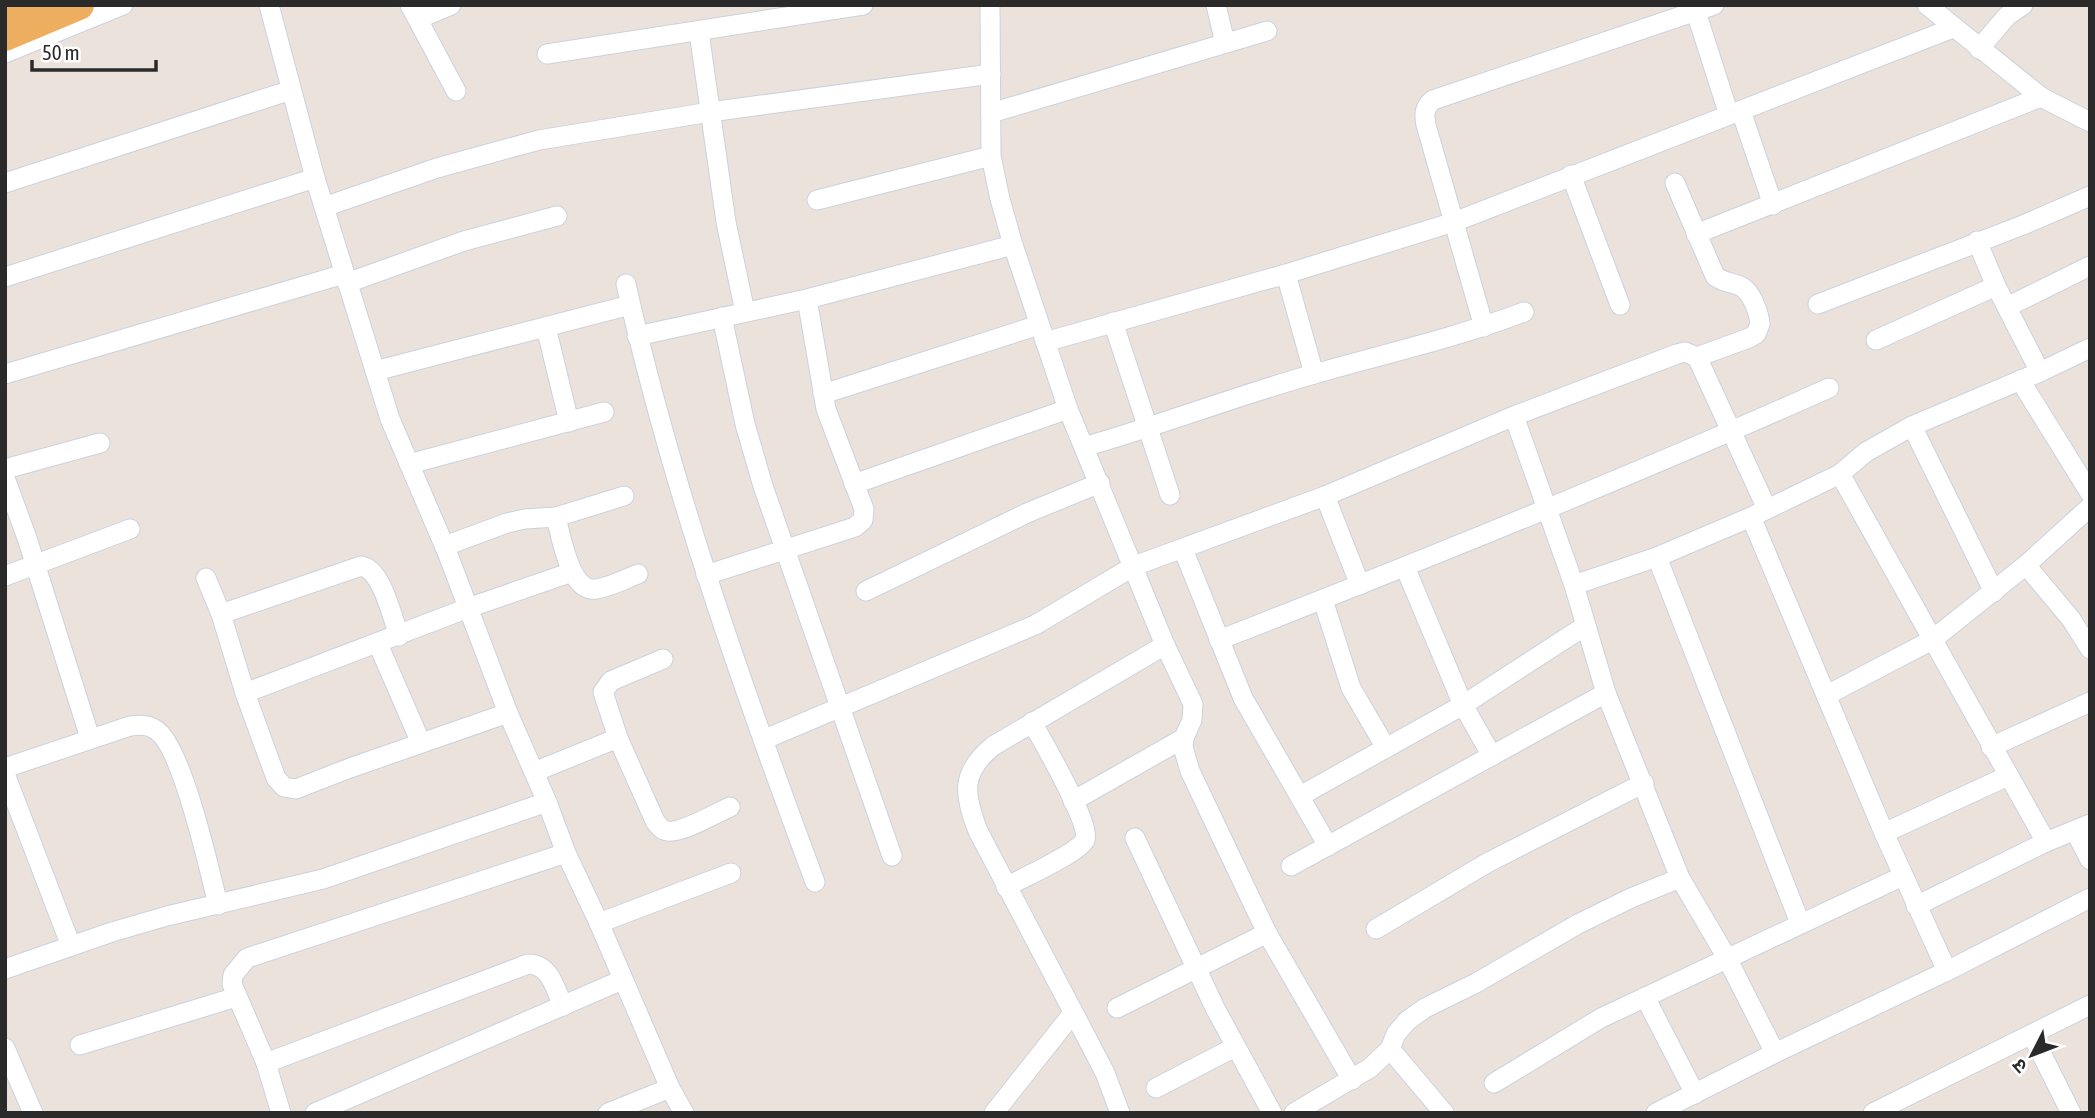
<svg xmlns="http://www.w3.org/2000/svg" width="2095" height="1118" font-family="'Asap Condensed','Noto Sans Devanagari',sans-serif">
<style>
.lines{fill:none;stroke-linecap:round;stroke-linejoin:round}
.street-casing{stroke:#cbd2dc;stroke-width:21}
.primary-casing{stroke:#c3c3c3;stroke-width:32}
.street{stroke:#fff;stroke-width:19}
.primary{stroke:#eeae5f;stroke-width:30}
</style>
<rect width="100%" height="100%" fill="#ece2dc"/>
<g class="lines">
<g class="street-casing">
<g id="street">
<polyline points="269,5 315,178 390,419 447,552 508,713 547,802 566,853 599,923 670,1088 684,1113"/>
<polyline points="410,5 456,91"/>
<polyline points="990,5 991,156 1000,199 1013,245 1068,409 1165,645 1193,704 1192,720 1184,738 1183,747 1190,771 1267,933 1352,1080"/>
<polyline points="1216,5 1225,43"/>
<polyline points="1927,5 2041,97 2090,122"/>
<polyline points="1696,12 1729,115"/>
<polyline points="418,19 451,5"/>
<polyline points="699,32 726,222 745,312"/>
<polyline points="1979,49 2007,16 2023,5"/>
<polyline points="5,53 123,5"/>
<polyline points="547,54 863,5"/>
<polyline points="1741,111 1773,205"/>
<polyline points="991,113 1267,31"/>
<polyline points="1571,175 1620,305"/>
<polyline points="5,183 291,90"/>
<path d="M1675,183L1715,276C1723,283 1733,282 1742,287C1752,293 1759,313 1760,324L1756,334L1749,338L1697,357"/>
<polyline points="817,200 991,156"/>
<polyline points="324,207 437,168 539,140 710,112 991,74"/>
<polyline points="1696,234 2041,97"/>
<polyline points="1977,241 1996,286 2040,372"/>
<polyline points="1286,274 1314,374"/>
<polyline points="5,277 315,178"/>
<polyline points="347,283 464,241 557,216"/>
<path d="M626,284C672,489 742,686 815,882"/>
<polyline points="1818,304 2023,225 2090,196"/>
<polyline points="2007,307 2090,266"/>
<polyline points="722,317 745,424 763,486 892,856"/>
<polyline points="1113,322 1170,495"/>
<polyline points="546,327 569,422"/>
<path d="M1484,327L1426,125C1424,114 1424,107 1433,100L1714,5"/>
<polyline points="637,336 807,299 1013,245"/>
<polyline points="1876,340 1996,286"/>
<polyline points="1045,342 1286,274 1454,222 1953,28"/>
<polyline points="375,371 630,305"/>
<polyline points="5,374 344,274"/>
<polyline points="2020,380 2090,493"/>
<polyline points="823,394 1039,325"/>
<polyline points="1514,416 1574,585 1606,693 1680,878 1727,958 1775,1053"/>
<polyline points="1912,426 1994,592"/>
<path d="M1084,447C1161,425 1236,396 1314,374C1384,354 1455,338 1524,312"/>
<polyline points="409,464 604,412"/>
<polyline points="5,469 100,443"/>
<polyline points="1840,474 2046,842"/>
<polyline points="5,478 27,538 90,738"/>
<polyline points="854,484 1068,409"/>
<polyline points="1325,496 1360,585"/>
<path d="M556,517C561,536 570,593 596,589C610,587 625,579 638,574"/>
<polyline points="1751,517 1884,833 1947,971"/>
<polyline points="445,546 507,523 525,519 556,517 624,496"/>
<polyline points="1183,549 1243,698 1328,846"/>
<polyline points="1657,557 1800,923"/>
<polyline points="2026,565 2071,619 2090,649"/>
<polyline points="1405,567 1463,705 1492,756"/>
<polyline points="706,575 855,527 863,520 864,509 826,409 807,299"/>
<polyline points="5,576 130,529"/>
<polyline points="206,578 221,614 245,693 276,778 284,787 296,789 350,768 508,713"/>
<polyline points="1574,585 1657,557 1751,517 1840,474 1866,452 1912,426 2040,372 2090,348"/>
<polyline points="866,591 1027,513 1100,483"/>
<polyline points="1323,600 1351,688 1386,748"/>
<path d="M221,614L361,566C382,569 392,617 399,636"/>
<path d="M1219,640C1424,560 1628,478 1829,388"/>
<polyline points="378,644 421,743"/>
<path d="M663,659L611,681L603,692L618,738L655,821C658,825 661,830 667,831C681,834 716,813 730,807"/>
<polyline points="245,693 468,608 572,572"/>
<polyline points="1827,695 1932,640 2026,565 2090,507"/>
<polyline points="763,740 1035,625 1134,566 1325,496 1514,416 1677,354 1685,352 1697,357 1767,509"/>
<polyline points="1991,747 2090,702"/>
<path d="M5,768L130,726C139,725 148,724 156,730C182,746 210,872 218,905"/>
<polyline points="534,772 618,738"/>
<polyline points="5,774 71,946"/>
<polyline points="1300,796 1463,705 1585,626"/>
<polyline points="1073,801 1184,738"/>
<polyline points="2075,831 2090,860"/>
<polyline points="1884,833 2008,776"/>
<polyline points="1135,838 1215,1008 1272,1113"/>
<polyline points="1291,866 1606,693"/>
<path d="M1006,887C1022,878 1077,854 1085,840C1092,826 1042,740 1032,722"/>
<polyline points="1916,906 2046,842 2090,824"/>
<polyline points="599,923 731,873"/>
<polyline points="1376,929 1487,863 1644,783"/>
<polyline points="5,969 112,932 167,916 323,879 547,802"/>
<polyline points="1645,997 1695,1094"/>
<polyline points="1117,1008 1267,933"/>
<polyline points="2032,1035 2071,1113"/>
<polyline points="80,1045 236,997"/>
<polyline points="5,1048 33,1113"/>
<polyline points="1390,1049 1396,1034 1407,1021 1425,1008 1476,983 1578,924 1631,898 1680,878"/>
<path d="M266,1063L528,964C550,964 555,988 563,1006"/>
<polyline points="1494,1083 1601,1018 1903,876"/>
<polyline points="1156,1088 1235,1047"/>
<polyline points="281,1113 266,1063 232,984 233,975 247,958 566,853"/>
<polyline points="315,1113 622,980"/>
<polyline points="608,1113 670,1088"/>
<polyline points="994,1113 1073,1013"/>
<path d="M1120,1113L1105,1073L1090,1044L978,831C964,794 960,773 993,746L1165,645"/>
<polyline points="1294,1113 1370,1068 1390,1049 1444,1113"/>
<polyline points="1656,1113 1775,1053 1947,971 2090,898"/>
<polyline points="1873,1113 2090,1005"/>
</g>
</g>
<g class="primary-casing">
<g id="primary">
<polyline points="5,13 23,5"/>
<polyline points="5,36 79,5"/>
</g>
</g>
<use href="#street" class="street"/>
<use href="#primary" class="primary"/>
</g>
<rect width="2095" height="1118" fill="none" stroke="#2a2a2a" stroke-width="14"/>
<g transform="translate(2032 1055) rotate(228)" stroke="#ffffff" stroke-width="5" paint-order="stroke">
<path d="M0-5L12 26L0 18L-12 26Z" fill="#2a2a2a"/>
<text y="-10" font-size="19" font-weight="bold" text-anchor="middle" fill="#2a2a2a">उ</text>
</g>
<path d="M32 60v10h124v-10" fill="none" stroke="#2a2a2a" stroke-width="3.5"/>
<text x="42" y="60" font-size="21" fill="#2a2a2a" stroke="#ffffff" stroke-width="5" paint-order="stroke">50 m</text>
</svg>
